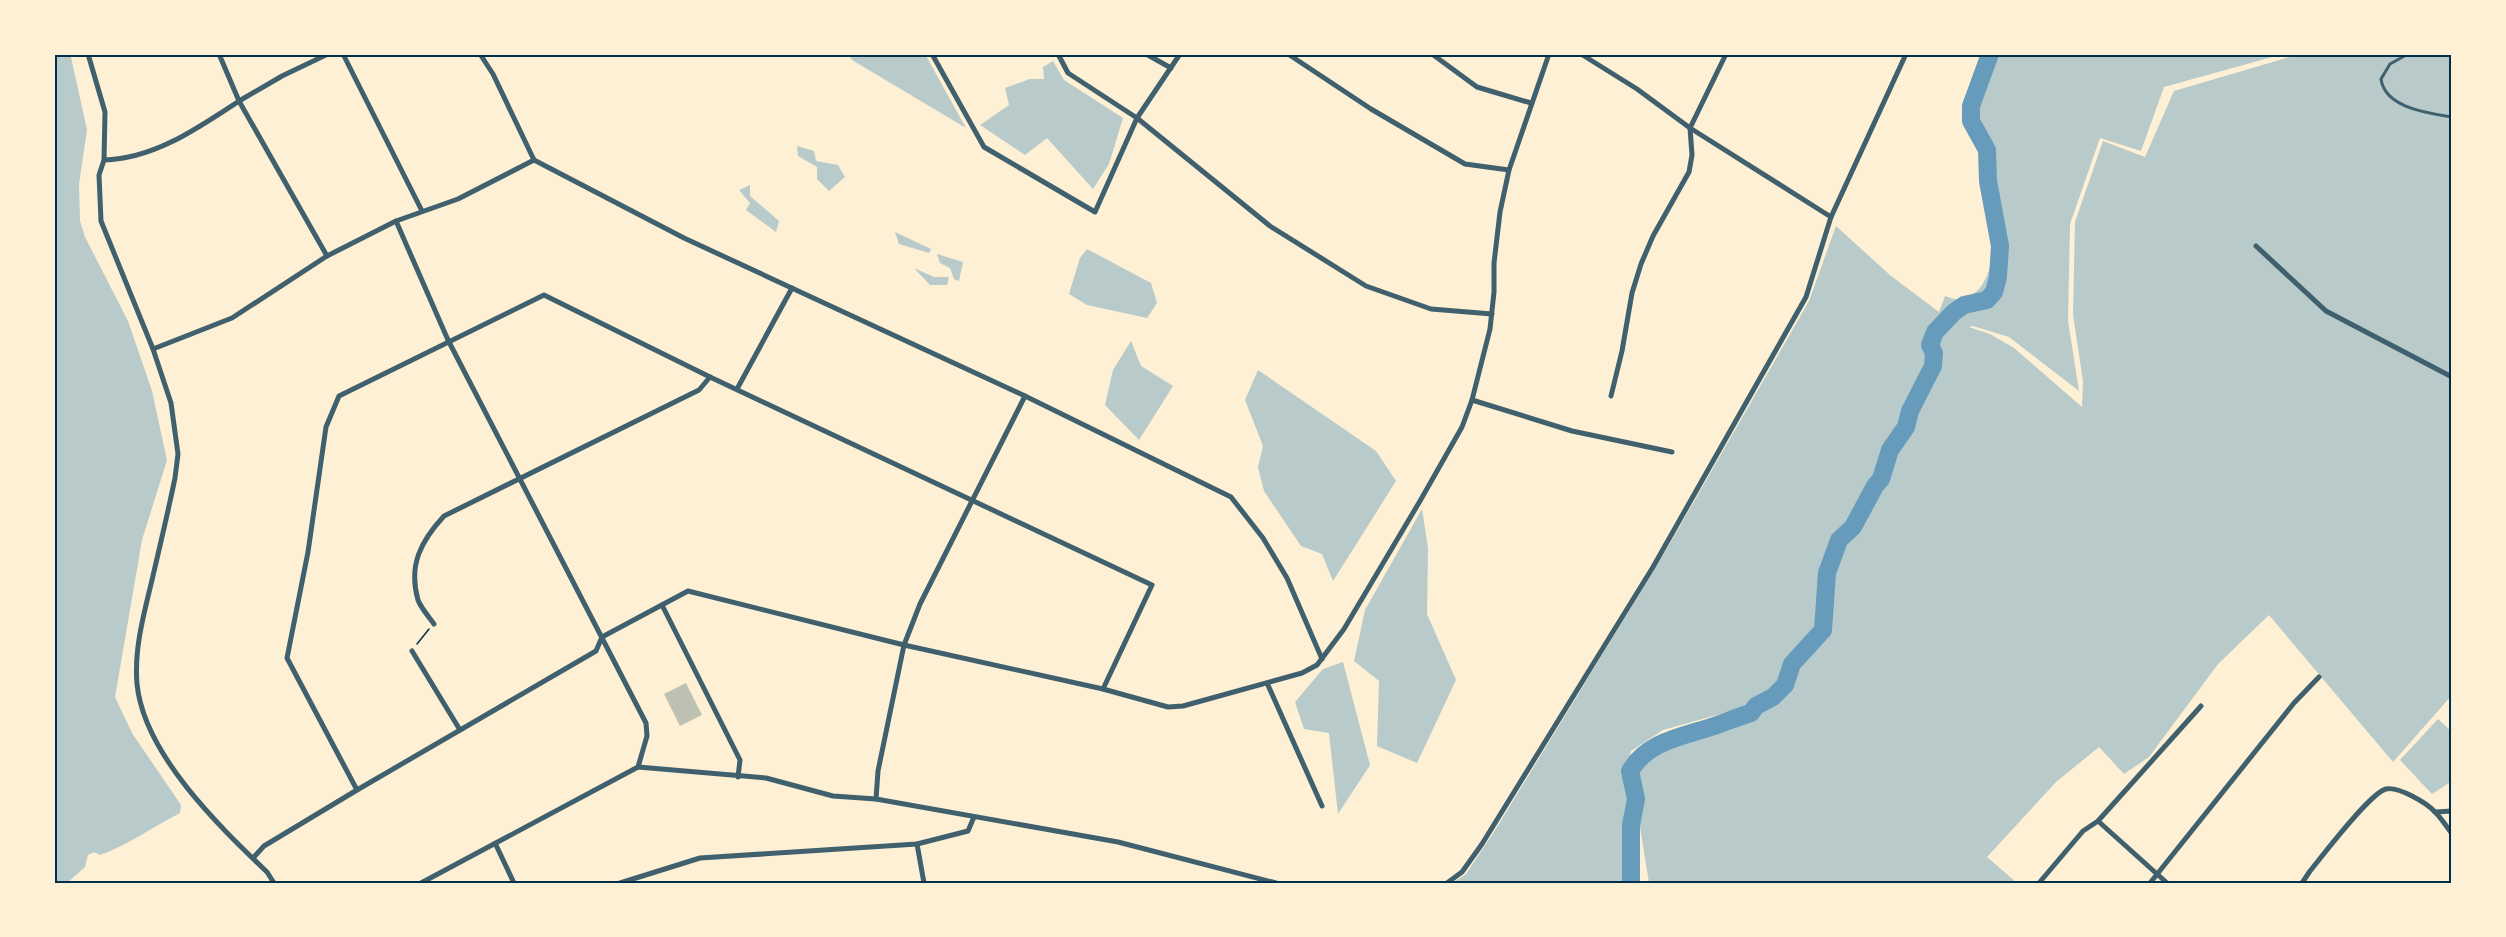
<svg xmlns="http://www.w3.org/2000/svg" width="2506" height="937" font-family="Rubik,sans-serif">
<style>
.green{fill:#b9caca}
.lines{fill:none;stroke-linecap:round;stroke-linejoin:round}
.river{stroke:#669bbc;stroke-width:18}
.building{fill:#bec0b2}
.path{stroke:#003049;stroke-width:1.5}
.service{stroke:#3f606c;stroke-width:3}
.minor{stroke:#3f606c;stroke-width:5}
.neatline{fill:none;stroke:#003049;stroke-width:2}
</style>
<rect width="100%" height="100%" fill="#fdf0d5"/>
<g class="green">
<path d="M54,54H70L71,57L87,130L79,184L80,221L85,237L128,321L152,391L167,460L142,540L115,697L132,733L181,805L180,813C153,827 128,845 100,855L94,852L88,855L85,867L67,883H54Z"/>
<polygon points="848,54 925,54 966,128 852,60"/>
<path d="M1993,54H2283L2164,87L2141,151L2100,138L2070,224L2068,321L2079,391L2009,337L1973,326L1969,327L1990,334L2014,348L2082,407L2083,381L2073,315L2075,222L2103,141L2145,157L2174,91L2300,54H2452V695L2393,762L2269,615L2218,664L2149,757L2124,774L2099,747L2056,782L1987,857L2017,883H1649L1639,821L1631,825L1636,799L1630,771C1647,742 1680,737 1711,727C1724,723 1737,717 1751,713L1756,706L1773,697L1785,685L1792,664L1823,630L1827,573L1839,540L1853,527L1875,486L1881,479L1890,450L1906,427L1910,411L1926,378L1908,410L1903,427L1889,449L1880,477L1872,486L1852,526L1838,538L1825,573L1821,629L1791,663L1783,683L1773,695L1756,704L1663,730L1631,751C1623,795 1629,839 1626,883H1453L1466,874L1494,832L1665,552L1809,301L1836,226L1891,276L1939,312L1945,296L1958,300C1965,297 1975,294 1979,289C2003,259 1989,211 1982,178L1990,172L1989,148L1974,120V106Z"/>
<polygon points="1053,61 1064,80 1123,118 1109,164 1093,189 1047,138 1025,155 980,125 1009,105 1005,88 1030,79 1044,79 1043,67"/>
<polygon points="797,146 814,151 816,161 838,165 845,177 829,191 817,179 817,167 798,156"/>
<polygon points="750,185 750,196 779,221 776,232 746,210 750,203 739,190"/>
<polygon points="895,232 931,249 929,253 899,244"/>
<polygon points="1087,249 1151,283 1157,303 1147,318 1087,305 1069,294 1080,258"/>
<polygon points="937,254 963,262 959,281 954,279 950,268 940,263"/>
<polygon points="914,268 934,277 949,277 947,285 930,285"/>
<polygon points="1131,341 1141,366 1173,386 1139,440 1105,405 1113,370"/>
<polygon points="1258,370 1376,451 1396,481 1333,581 1322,554 1301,546 1264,491 1258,467 1263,446 1245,400"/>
<polygon points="1422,509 1428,548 1427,614 1456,680 1417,763 1377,746 1379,681 1354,661 1365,610"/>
<polygon points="1343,662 1370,765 1338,814 1329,733 1304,729 1295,702 1323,669"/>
<polygon points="2438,719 2452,732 2452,781 2432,794 2400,760"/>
</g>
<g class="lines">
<path class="river" d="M1631,883V825L1636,799L1630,771C1647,742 1680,737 1711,727C1724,723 1737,717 1751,713L1756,706L1773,697L1785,685L1792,664L1823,630L1827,573L1839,540L1853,527L1875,486L1881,479L1890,450L1906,427L1910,411L1933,366L1934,353L1930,345L1935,332L1954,312L1964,305L1987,300L1994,292L1998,277L2000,246L1988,181L1987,150L1971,121V106L1990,54"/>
</g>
<polygon class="building" points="686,683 702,715 680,726 664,694"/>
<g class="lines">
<polyline class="path" points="417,644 429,629"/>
<path class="service" d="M2408,54L2390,64L2381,79C2385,108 2428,113 2452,117"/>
<g class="minor">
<path d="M88,54L105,112L104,160L99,175L101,221L153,349L171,403L178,454L175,478C168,512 160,546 152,580C144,614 134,648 137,684C144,754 218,825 267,872L274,883"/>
<polyline points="219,54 239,101 282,76 328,54"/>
<polyline points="343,54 422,211"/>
<polyline points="480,54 493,74 534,160 684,238 1025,396 1231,497 1263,538 1287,578 1322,659"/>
<polyline points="932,54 984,147 1095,212 1137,118 1180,54"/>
<polyline points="1058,54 1068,73 1137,118 1270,226 1366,286 1431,309 1492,314"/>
<polyline points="1146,54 1171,68"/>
<polyline points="1288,54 1371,109 1465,164 1509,170"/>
<polyline points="1432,54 1477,87 1531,103"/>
<polyline points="1581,54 1637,89 1690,128 1831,217"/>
<path d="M104,160C154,159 198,128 239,101L327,256"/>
<polyline points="396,221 448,340 646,723 647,736 638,767 421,883"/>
<polyline points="2256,246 2326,311 2452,377"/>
<polyline points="153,349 232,318 327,256 396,221 458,199 534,160"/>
<polyline points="737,389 792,288"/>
<polyline points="1611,396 1622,351 1632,293 1641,264 1653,236 1689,172 1692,155 1690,128 1726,54"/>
<polyline points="1472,400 1572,431 1672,452"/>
<polyline points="662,605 740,760 738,777"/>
<path d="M434,624C429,617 421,608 418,600C408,565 421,541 444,516L699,390L710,377"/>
<polyline points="412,651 460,730"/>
<polyline points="1267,683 1322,806"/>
<polyline points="638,767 766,778 833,796 876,799 1118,842 1276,883"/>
<polyline points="357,790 287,658 308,552 326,427 339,396 544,295 710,377 1152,585 1103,689"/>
<polyline points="876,799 878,771 904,645 920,604 1025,396"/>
<polyline points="2435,812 2452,811"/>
<polyline points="2098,821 2167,883"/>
<polyline points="917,844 924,883"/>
<polyline points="496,845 514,883"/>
<polyline points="253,858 264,846 357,790 596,651 602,637 688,591 904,645 1103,689 1168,707 1183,706 1302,673 1317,665 1344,629 1420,501 1462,427 1472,400 1490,329 1494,292 1494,263 1500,212 1509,170 1549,54"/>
<polyline points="620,883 700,858 917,844 968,831 974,817"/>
<polyline points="1447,883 1462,872 1482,844 1653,567 1806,297 1831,217 1906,54"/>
<polyline points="2039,883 2083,831 2098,821 2201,706"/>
<polyline points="2150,883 2294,703 2319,677"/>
<path d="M2302,883L2310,871C2323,855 2370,793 2386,789C2398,786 2427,803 2435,812C2442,819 2447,827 2452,834"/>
</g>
</g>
<rect width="2506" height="937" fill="none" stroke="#fdf0d5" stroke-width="111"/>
<rect x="56" y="56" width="2394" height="826" class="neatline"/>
</svg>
